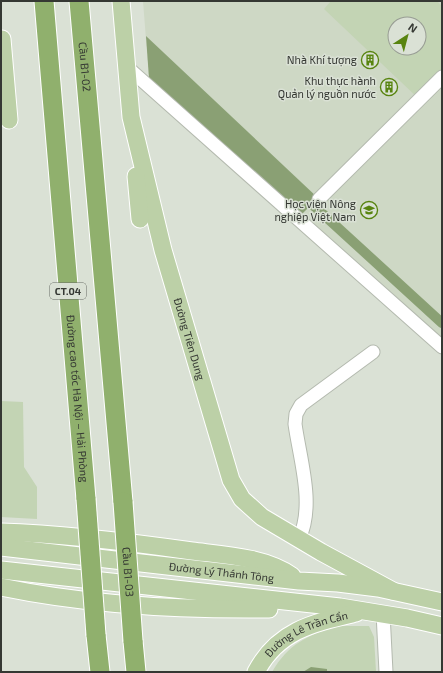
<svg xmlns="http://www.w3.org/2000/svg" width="443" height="673" font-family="'Exo 2',sans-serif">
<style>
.built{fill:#ced8c5;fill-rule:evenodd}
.green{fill:#c3d4b4;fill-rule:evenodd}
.water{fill:#8aa074}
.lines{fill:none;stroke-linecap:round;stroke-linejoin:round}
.canal{stroke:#8aa074;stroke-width:10}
.minor-casing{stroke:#b4baaf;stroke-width:15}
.major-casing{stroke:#fff;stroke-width:19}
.highway-casing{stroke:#fff;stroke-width:21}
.minor{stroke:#fff;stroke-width:13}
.major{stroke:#bcd0a7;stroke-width:17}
.highway{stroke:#90b06d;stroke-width:19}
.highway-bridge-casing{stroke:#fff;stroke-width:21;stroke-linecap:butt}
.highway-bridge{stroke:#90b06d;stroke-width:19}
.labels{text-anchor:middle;stroke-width:3;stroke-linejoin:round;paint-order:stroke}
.shield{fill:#dae1d5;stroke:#666b64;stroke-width:1}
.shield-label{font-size:10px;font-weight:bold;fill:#353833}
.poi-label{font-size:11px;fill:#353833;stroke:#dae1d5;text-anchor:end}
.street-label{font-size:11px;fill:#353833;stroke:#dae1d5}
</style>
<rect width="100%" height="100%" fill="#dae1d5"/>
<path class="built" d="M143,1H442V341L149,78ZM395,24H419V48H395Z"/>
<g class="green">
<path d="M331,1H437L442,6V76L419,99L324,9ZM395,24H419V48H395Z"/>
<polygon points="1,401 23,402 24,467 37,487 37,519 1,517"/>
<path d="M337,626H369L374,637L376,671L272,672C288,644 308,635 337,626Z"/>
</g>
<g class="water">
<polygon points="146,36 318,198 299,217 149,78"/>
<polygon points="311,667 327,669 327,672 303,672"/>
</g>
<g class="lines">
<polyline class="canal" points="302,195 442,323"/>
<g class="minor-casing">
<g id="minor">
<polyline points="127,67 442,347"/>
<polyline points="319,199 442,77"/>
<path d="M299,539C315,505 300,460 295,424L296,414L301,405L373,352"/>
<polyline points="383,613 386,672"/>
</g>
</g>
<g class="major-casing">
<g id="major">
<path id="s1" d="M121,1L131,117L163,250L231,480L242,499L262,517L321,552L393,591"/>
<polyline points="2,39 9,120"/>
<polyline points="136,176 140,219"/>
<path d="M1,532C66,534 129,542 192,551C224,555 265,557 292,576"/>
<path id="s2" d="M1,547L299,581L338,583L378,588L442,602"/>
<polyline points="1,570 340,607 407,618 442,626"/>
<path d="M1,587C88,605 181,610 269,609"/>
<path id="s3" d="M256,672C278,630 313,623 356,613"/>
</g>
</g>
<g class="highway-casing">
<g id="highway">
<path id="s4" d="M44,1L86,499"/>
<path id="s5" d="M79,1L123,502"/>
<polyline points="96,635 100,672"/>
<polyline points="133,641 136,672"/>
</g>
</g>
<use href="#minor" class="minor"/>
<use href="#major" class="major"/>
<use href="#highway" class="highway"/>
<g class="highway-bridge-casing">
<g id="highway-bridge">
<polyline points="86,499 96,635"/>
<path id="s6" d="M123,502L133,641"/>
</g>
</g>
<use href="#highway-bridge" class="highway-bridge"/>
</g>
<defs>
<g id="building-ring" transform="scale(0.9)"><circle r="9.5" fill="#dae1d5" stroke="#58840f" stroke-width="1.5"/><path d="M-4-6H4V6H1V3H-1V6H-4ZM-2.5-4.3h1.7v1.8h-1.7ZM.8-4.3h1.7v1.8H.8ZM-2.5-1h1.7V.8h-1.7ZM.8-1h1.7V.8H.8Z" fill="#58840f"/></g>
<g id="university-ring" transform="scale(0.9)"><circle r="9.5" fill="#dae1d5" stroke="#58840f" stroke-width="1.5"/><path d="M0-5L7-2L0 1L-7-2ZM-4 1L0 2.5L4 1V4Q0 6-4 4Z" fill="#58840f"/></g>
</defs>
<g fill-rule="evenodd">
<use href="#building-ring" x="370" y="60"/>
<use href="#building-ring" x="389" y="87"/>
<use href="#university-ring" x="369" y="210"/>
</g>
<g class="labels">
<rect class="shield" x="50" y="283" width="36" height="16" rx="3"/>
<g class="shield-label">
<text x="68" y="295">CT.04</text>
</g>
<g class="poi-label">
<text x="357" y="64">Nhà Khí tượng</text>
<text x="376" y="85">Khu thực hành<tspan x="376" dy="13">Quản lý nguồn nước</tspan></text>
<text x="356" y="208">Học viện Nông<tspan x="356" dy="13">nghiệp Việt Nam</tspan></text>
</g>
<g class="street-label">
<text dy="4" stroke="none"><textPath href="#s5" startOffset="66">Cầu B1-02</textPath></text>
<text dy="4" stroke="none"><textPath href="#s1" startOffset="346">Đường Tiên Dung</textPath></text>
<text dy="4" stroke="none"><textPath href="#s4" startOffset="399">Đường cao tốc Hà Nội – Hải Phòng</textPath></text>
<text dy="4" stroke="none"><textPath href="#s6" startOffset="70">Cầu B1-03</textPath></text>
<text dy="4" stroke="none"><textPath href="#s2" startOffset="222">Đường Lý Thánh Tông</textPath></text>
<text dy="4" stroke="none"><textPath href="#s3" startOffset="66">Đường Lê Trần Cẩn</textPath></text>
</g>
</g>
<rect width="443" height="673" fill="none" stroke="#353833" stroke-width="4"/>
<g transform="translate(407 36) rotate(36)"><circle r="19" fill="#dae1d5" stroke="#989d94"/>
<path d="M0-3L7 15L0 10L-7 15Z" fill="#58840f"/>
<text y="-6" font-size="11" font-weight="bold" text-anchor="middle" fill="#353833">N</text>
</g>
</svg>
